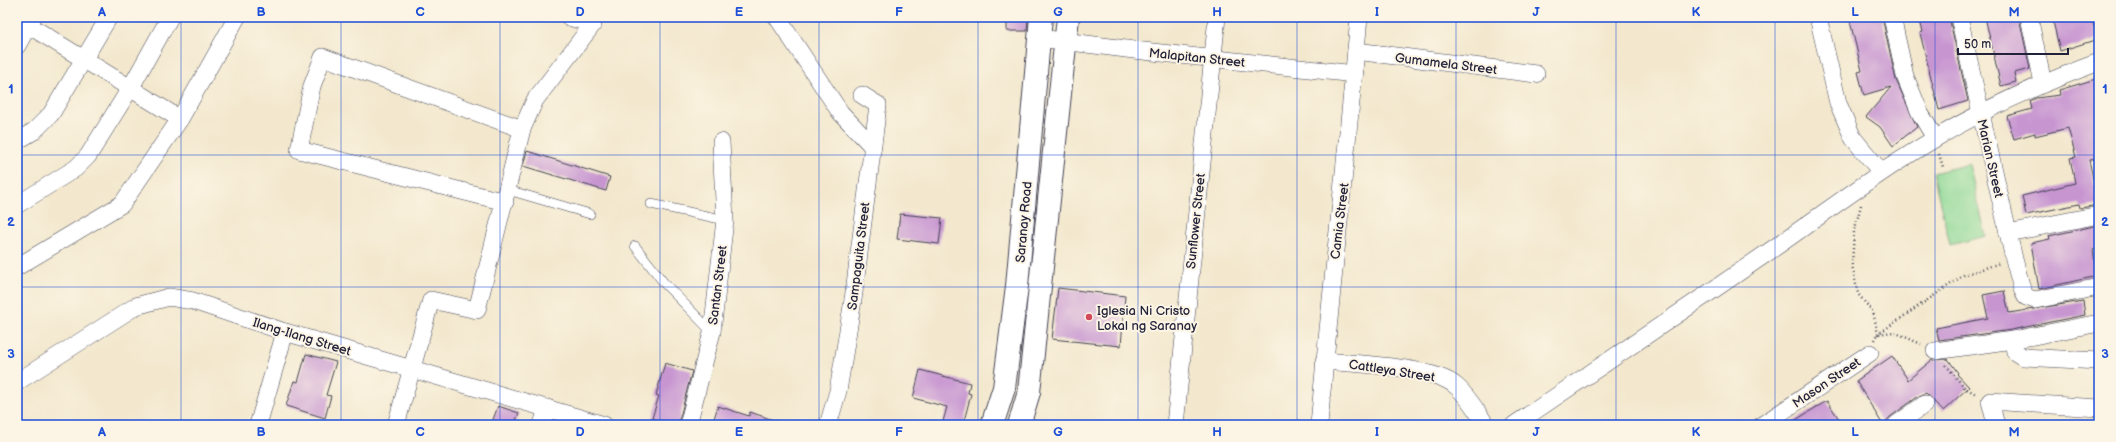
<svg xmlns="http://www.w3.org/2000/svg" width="2116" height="442" font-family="'Balsamiq Sans',sans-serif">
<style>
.green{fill:#8dd894;stroke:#587d68}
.building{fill:#c796d1}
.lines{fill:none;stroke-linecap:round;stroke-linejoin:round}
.lane-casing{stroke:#414051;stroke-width:10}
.street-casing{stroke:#414051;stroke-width:18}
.secondary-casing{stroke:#414051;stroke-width:24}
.path{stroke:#414051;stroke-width:2.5;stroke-dasharray:1 3;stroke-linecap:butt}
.lane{stroke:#fff;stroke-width:9}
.street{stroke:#fff;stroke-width:17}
.secondary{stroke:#fff;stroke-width:22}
.grid{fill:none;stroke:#1d4ed8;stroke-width:1;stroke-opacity:0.55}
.poi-dot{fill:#d1495b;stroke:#fcf5e5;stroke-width:1.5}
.labels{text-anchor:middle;stroke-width:4;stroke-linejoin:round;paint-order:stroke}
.street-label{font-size:13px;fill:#22223b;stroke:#fcf5e5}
.poi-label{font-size:13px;fill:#22223b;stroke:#fcf5e5;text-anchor:start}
.neatline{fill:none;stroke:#1d4ed8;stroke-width:1.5}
.grid-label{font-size:13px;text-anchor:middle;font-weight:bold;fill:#1d4ed8}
</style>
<rect width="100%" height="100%" fill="#fcf5e5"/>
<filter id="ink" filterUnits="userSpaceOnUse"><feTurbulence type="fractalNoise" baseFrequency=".025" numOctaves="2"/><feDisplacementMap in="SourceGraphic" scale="8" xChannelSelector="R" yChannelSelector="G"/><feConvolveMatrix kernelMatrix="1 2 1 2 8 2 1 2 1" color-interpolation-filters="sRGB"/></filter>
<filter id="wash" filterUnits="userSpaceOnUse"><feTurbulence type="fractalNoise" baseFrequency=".012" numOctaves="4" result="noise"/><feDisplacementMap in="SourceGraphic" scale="16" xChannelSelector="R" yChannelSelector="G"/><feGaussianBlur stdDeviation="0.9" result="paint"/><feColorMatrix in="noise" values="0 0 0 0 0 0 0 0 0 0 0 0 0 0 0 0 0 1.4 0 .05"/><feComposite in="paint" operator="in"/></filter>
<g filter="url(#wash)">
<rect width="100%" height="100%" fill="#f3e8ce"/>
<polygon class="green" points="1969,164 1986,236 1950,245 1933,173"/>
<g id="blocks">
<g class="building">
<polygon points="1007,17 1028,17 1027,31 1007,31"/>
<polygon points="1849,17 1882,17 1896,80 1917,127 1893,146 1880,127 1866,117 1891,87 1864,95 1858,72 1862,71"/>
<polygon points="1919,17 1949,17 1968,101 1939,110 1920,33 1923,32"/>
<polygon points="1985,17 2001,17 2002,20 2019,17 2030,69 2014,73 2016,82 2001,86"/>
<polygon points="2052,17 2068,17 2069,22 2091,17 2098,39 2060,51"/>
<polygon points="2099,78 2099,159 2089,160 2099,205 2080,208 2079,204 2026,215 2022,196 2075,183 2070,158 2076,157 2068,128 2035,136 2035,133 2014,139 2007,116 2032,109 2030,101 2036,98 2060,95 2059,90"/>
<polygon points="527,151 610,177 606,191 523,166"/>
<polygon points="900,214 942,218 939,244 897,239"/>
<polygon points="2099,225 2099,248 2093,250 2097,276 2039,289 2031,243 2050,239 2049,236"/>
<polygon points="1058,288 1125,296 1121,346 1052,339"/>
<polygon points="2004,291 2009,313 2083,301 2085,315 2011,330 1939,340 1936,328 1988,318 1983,295"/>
<polygon points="306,354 336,362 326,395 331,396 325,418 286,406 294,381 298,382"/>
<polygon points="1892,356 1908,380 1932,360 1948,359 1958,373 1957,374 1969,387 1943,411 1926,393 1919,396 1890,417 1883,425 1856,381"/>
<polygon points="665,363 692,371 678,425 671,425 652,418 659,396 656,395"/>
<polygon points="920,370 970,383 968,393 971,394 963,425 942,425 947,407 913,398"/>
<polygon points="1827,401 1843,425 1788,425 1810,411"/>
<polygon points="498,406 519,413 514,425 491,425"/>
<polygon points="718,406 749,416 750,412 782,423 781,425 712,425"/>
</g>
</g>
</g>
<g filter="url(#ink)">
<use href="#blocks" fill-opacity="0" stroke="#414051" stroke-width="1"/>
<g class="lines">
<g class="lane-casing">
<g id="lane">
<polyline points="508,190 590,214"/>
<polyline points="651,204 725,220"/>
<polyline points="635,246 664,283 712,332"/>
</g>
</g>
<g class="street-casing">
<g id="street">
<polyline points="777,17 840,112 872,146"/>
<polyline points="1818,17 1838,103 1853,138 1881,172"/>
<polyline points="1892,17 1905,76 1920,113 1935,138"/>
<polyline points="1959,17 2014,259 2022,289 2026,297 2035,300 2099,287"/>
<polyline points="2029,17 2043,83"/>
<polyline points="17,18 180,119"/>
<polyline points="1039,38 1134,50 1355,74"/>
<polyline points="17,46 33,17"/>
<polyline points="1356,51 1536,74"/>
<polyline points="17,141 34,131 51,114 109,17"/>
<polyline points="505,202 299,150 312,86 323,57 522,129"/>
<polyline points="17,205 76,168 88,156 131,87 170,17"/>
<polyline points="2008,233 2099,215"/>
<polyline points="17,267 122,204 180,119 237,17"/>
<polyline points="2013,340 2015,352 2023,357 2099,361"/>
<polyline points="1935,351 2013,340 2099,323"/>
<path d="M1324,361C1356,364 1433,366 1456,386C1468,396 1477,412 1486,425"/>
<polyline points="17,382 136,306 169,297 193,301 285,332 604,425"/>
<polyline points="258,425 285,332"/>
<polyline points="396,425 431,300 477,310 522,129 535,100 593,24 569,17"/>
<polyline points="542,425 547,408"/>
<polyline points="688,425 712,332 725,220 721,142"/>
<polyline points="828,425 838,391 853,300 878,105 862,95"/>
<polyline points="1175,425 1217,17"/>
<path d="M1319,425C1331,289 1347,153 1359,17"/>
<path d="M1514,425C1598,368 1683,311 1767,253C1823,214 1877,173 1936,138C1988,107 2042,83 2099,62"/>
<polyline points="1762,425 1870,353"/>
<polyline points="1896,425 1925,404"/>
<polyline points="1996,425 1990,401 2099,408"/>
</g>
</g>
<g class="secondary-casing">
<g id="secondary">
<polyline points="992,425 1004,388 1017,286 1041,17"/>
<polyline points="1019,425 1029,392 1068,17"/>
</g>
</g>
<g class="path">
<polyline points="1939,154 1943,167"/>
<polyline points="1861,205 1854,232 1852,265 1858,294 1873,312 1878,334 1964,275 2000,263"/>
<polyline points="1875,340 1878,334 1894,332 1921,344"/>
<polyline points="1946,365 1965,388 1976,394"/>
</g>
<use href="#lane" class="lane"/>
<use href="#street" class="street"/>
<use href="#secondary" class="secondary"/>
</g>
</g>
<path class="grid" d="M181,17V425M341,17V425M500,17V425M660,17V425M819,17V425M978,17V425M1138,17V425M1297,17V425M1456,17V425M1616,17V425M1775,17V425M1935,17V425M17,155H2099M17,287H2099"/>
<circle class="poi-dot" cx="1089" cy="317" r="4"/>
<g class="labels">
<g class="street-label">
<text transform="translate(1197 57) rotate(6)" y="5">Malapitan Street</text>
<text transform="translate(1446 63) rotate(7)" y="5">Gumamela Street</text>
<text transform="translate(1991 158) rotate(77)" y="5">Marian Street</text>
<text transform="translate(1195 221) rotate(-84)" y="5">Sunflower Street</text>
<text transform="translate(1339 221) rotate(-83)" y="5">Camia Street</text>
<text transform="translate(1023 222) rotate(-85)" y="5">Saranay Road</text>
<text transform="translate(858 256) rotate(-83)" y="5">Sampaguita Street</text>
<text transform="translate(717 285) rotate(-83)" y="5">Santan Street</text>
<text transform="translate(302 336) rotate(17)" y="5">Ilang-Ilang Street</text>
<text transform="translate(1392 370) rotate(9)" y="5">Cattleya Street</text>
<text transform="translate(1826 382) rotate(-34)" y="5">Mason Street</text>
</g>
<g class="poi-label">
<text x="1097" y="315">Iglesia Ni Cristo<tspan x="1097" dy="15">Lokal ng Saranay</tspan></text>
</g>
</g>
<rect width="2116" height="442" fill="none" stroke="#fcf5e5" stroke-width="44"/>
<path d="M1958 48v6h110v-6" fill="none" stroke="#22223b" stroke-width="2"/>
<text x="1964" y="48" font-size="12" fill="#22223b" stroke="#fcf5e5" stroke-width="3" paint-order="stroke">50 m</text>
<rect x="22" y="22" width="2072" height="398" class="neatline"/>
<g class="grid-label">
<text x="102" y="16">A</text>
<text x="261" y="16">B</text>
<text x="420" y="16">C</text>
<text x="580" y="16">D</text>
<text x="739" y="16">E</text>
<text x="899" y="16">F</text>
<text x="1058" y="16">G</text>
<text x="1217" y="16">H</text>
<text x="1377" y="16">I</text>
<text x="1536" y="16">J</text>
<text x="1696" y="16">K</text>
<text x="1855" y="16">L</text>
<text x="2014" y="16">M</text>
<text x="11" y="93">1</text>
<text x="2105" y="93">1</text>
<text x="11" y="226">2</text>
<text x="2105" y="226">2</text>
<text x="11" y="358">3</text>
<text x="2105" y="358">3</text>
<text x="102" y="436">A</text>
<text x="261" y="436">B</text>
<text x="420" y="436">C</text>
<text x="580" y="436">D</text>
<text x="739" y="436">E</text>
<text x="899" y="436">F</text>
<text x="1058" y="436">G</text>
<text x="1217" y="436">H</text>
<text x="1377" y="436">I</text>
<text x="1536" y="436">J</text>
<text x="1696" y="436">K</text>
<text x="1855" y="436">L</text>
<text x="2014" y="436">M</text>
</g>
</svg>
